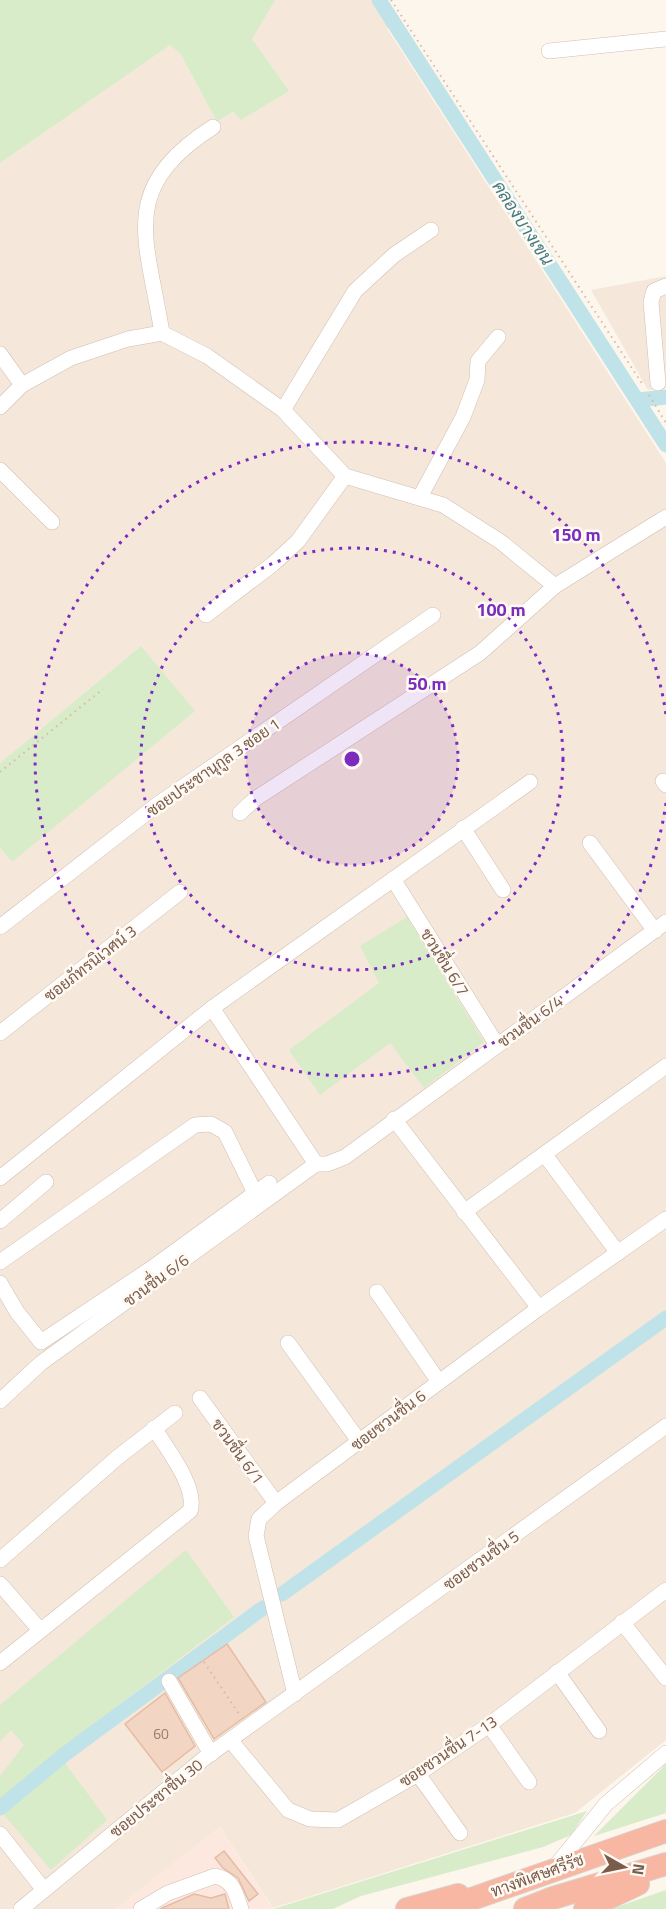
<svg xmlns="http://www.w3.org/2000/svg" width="666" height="1909" font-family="'Titillium Web',Sarabun,sans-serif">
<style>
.residential{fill:#f5e8da}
.commercial{fill:#fde8e0}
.green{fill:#d8ecc9}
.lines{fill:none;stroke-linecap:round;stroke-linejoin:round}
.canal{stroke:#bfe3e8;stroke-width:15}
.building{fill:#f3d5c3;stroke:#e6bba3;stroke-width:1.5}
.minor-casing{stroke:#d1beb0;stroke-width:16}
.highway-casing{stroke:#dad1cd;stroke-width:24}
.path{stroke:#d9b8a5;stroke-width:2;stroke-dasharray:1.5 4.5;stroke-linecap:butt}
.minor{stroke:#fff;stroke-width:15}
.highway{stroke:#f7b7a3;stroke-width:22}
.ring{fill:none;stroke:#7b2cbf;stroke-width:3;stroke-dasharray:3 6}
.labels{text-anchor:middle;stroke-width:5;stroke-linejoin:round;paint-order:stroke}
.number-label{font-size:14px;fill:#987a6a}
.street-label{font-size:16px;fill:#7a5c4d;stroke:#fffaf3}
.water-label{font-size:18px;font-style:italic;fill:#437c86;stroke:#fffaf3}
.centre{fill:#7b2cbf;stroke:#fffaf3;stroke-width:3}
.ring-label{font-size:18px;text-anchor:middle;font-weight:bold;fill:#7b2cbf;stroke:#fffaf3;stroke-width:5;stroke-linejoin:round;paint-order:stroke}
</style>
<rect width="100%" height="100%" fill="#fdf6ec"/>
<g class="residential">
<polygon points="169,0 372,0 388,24 388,30 666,463 666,1740 575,1813 273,1908 220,1827 116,1909 0,1909 0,848 12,862 141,646 0,763 0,163 170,44 180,53 217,122 234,112 241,120 288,91 246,31"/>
<polygon points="666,276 666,388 648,390 591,290"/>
</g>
<polygon class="commercial" points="220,1827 273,1909 116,1909"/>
<g class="green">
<polygon points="0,0 275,0 252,39 289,91 241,120 233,112 217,122 180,53 170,45 0,163"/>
<polygon points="141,646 195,711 12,862 0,848 0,763"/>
<polygon points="407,917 484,1042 424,1088 390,1043 320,1095 289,1050 379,983 360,946"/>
<polygon points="186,1550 234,1617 57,1752 107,1820 51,1870 0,1810 0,1776 24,1745 11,1730 0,1741 0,1705"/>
<polygon points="666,1764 666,1813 594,1836"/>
<polygon points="587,1811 571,1835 543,1847 361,1896 333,1909 273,1909"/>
<polygon points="666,1890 666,1909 611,1909"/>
</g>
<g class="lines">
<g class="canal">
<polyline points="379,0 666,445"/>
<polyline points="638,400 666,397"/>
<polyline points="282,1594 666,1318"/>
<polyline points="0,1808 65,1754 263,1608"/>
</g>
</g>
<g class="building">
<polygon points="227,1644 266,1702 214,1739 178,1678"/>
<polygon points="165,1693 195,1746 162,1772 125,1724"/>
<polygon points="224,1851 258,1894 249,1901 238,1878 223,1868 215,1858"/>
<polygon points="194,1894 211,1898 225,1894 229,1909 160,1909"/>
</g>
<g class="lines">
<g class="minor-casing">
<g id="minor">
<polyline points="549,51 666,39"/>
<path d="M162,333C147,238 117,189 213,127"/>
<polyline points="0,354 22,385"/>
<polyline points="658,383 651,302 654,291 666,286"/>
<polyline points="0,407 22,385 71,358 128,339 162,333 207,356 283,410 345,476 443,505 501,542 555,586"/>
<polyline points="283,410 355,291 394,255 431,230"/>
<polyline points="0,470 52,522"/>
<polyline points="420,497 463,417 477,380 478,361 498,337"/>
<polyline points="206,615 273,564 298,541 345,476"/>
<polyline points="663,781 666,785"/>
<polyline points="240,813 255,799 480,653 555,586 666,517"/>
<polyline points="463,828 503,890"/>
<polyline points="590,843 655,931"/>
<polyline points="393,879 497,1045"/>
<polyline points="0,927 158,804 433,615"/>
<polyline points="212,1008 316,1164"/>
<polyline points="0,1033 180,892"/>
<polyline points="394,1119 539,1308"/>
<polyline points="545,1155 618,1253"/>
<polyline points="316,1164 327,1164 345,1157 666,922"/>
<polyline points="0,1178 212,1008 530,782"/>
<polyline points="464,1212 666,1066"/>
<polyline points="0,1221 46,1182"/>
<polyline points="0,1262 195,1125 211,1124 225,1132 255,1193"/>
<polyline points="0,1283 17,1312 41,1342 152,1268 269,1183"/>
<polyline points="377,1292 439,1382"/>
<polyline points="288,1343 359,1441"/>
<polyline points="200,1398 276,1503"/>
<polyline points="0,1401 41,1363 316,1164"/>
<polyline points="0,1560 118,1457 175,1413"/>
<polyline points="0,1584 40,1630"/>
<polyline points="622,1622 666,1678"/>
<path d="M0,1663L190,1511C198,1488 167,1449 154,1428"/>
<polyline points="557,1672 599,1731"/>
<polyline points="169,1681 211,1754"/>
<polyline points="295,1694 256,1536 259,1519 276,1503 539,1308 666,1219"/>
<polyline points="489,1725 529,1782"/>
<polyline points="231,1741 288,1810 310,1819 338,1820 418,1774 489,1725 666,1590"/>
<polyline points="418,1774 460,1833"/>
<polyline points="0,1834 44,1890"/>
<polyline points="554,1868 606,1804 666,1753"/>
<polyline points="21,1909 206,1757 666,1426"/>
<path d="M141,1909L168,1893L215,1876C233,1879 236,1894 241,1909"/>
</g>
</g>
<g class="highway-casing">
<g id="highway">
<polyline points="407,1909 458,1895"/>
<polyline points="443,1909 666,1831"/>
<polyline points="525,1909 553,1898 666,1864"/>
<polyline points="585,1909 638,1884"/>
</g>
</g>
<g class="path">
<polyline points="391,0 643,385"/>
<polyline points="649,395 666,423"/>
<polyline points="0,772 103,689"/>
<polyline points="204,1662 239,1714"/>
</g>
<use href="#minor" class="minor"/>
<use href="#highway" class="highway"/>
</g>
<circle cx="352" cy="759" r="106" fill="#7b2cbf" fill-opacity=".12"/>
<g class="ring">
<circle cx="352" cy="759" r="106"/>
<circle cx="352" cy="759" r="211"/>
<path d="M666 803A317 317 0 1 1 666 715"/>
</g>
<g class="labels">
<g class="number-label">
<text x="161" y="1739">60</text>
</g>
<g class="street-label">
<text transform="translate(213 767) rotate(-35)" y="6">ซอยประชานุกูล 3 ซอย 1</text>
<text transform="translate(445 962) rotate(58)" y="6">ชวนชื่น 6/7</text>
<text transform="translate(90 963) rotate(-38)" y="6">ซอยภัทรนิเวศน์ 3</text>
<text transform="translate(530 1021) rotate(-36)" y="6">ชวนชื่น 6/4</text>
<text transform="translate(156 1280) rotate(-36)" y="6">ชวนชื่น 6/6</text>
<text transform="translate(388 1420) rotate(-37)" y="6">ซอยชวนชื่น 6</text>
<text transform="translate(238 1451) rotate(54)" y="6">ชวนชื่น 6/1</text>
<text transform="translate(481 1560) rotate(-36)" y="6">ซอยชวนชื่น 5</text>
<text transform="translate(448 1751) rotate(-34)" y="6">ซอยชวนชื่น 7-13</text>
<text transform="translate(156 1798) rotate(-39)" y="6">ซอยประชาชื่น 30</text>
<text transform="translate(537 1875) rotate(-20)" y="6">ทางพิเศษศรีรัช</text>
</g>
<g class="water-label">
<text transform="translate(523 223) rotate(57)" y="6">คลองบางเขน</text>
</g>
</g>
<circle cx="352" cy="759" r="9" class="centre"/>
<g class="ring-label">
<text x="576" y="541">150 m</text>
<text x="501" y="616">100 m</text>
<text x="427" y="690">50 m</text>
</g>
<g transform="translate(624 1867) rotate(99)" stroke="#fffaf3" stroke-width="4.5" paint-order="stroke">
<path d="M0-4.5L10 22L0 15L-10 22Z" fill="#7a5c4d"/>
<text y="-9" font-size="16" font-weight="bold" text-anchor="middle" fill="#7a5c4d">N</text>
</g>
</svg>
